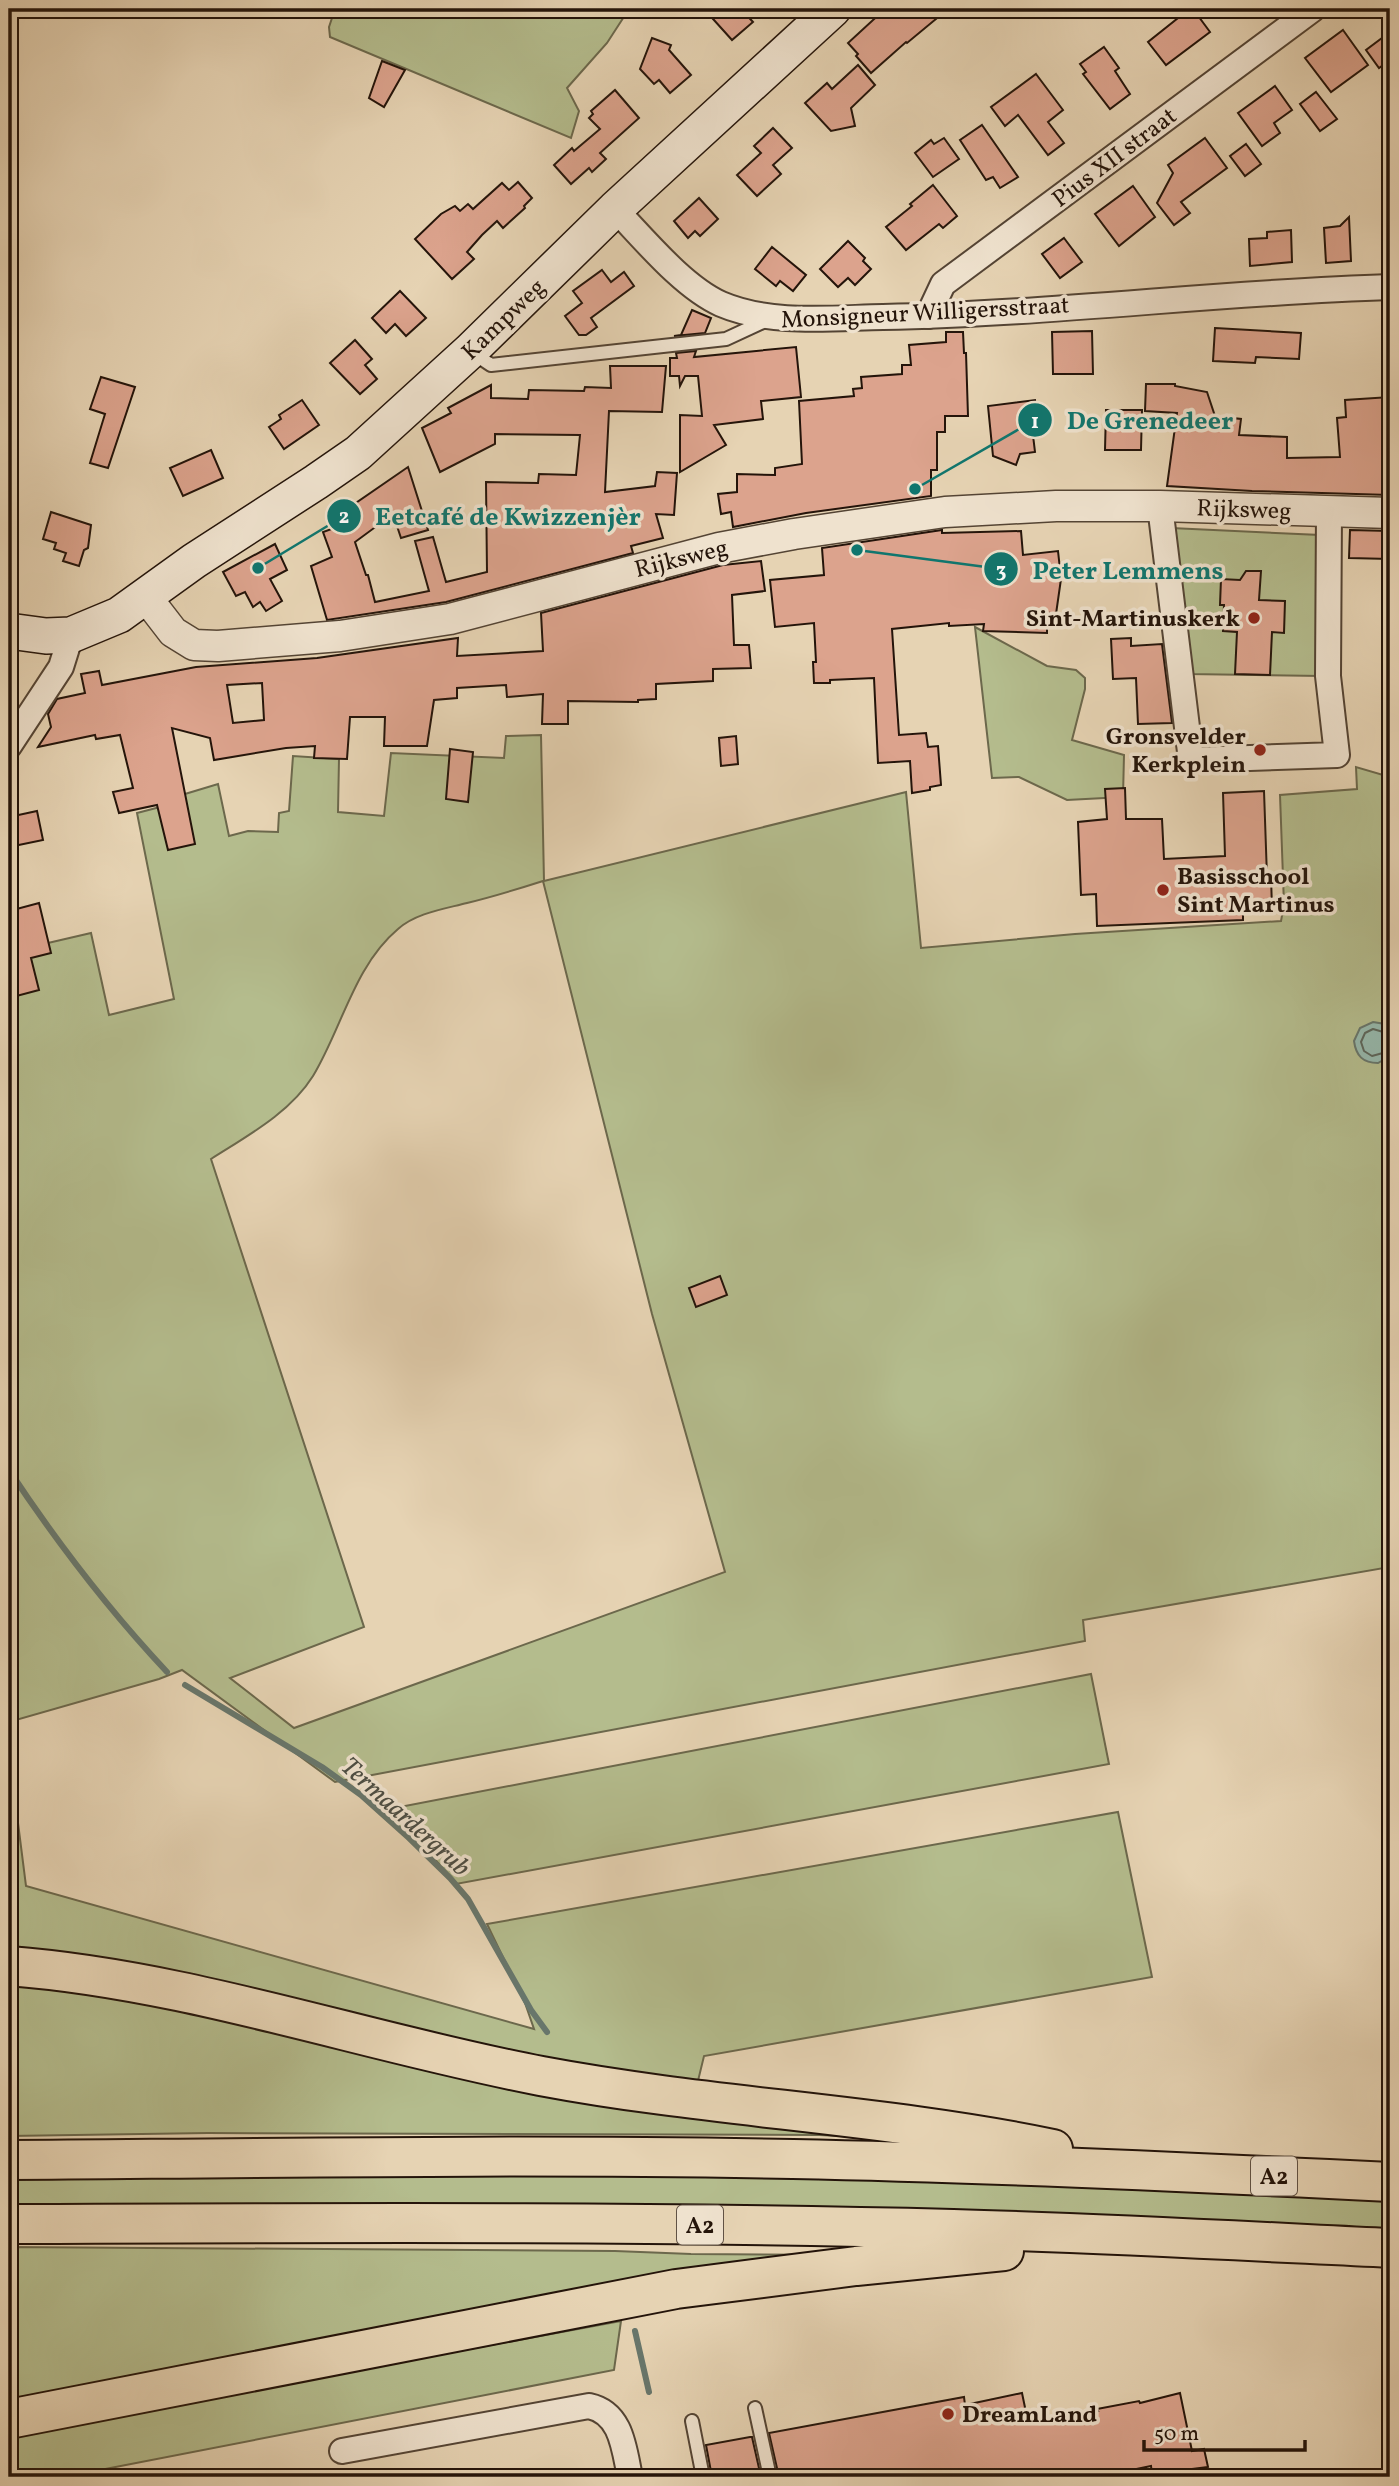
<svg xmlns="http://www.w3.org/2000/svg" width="1399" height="2486" font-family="Vollkorn,serif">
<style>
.green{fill:#b4bc8d;stroke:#6c684c;stroke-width:2;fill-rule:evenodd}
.water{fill:#96b8ac;stroke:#68766b;stroke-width:2}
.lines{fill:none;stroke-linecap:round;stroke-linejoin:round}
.shore{stroke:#5d665b;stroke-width:2}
.stream{stroke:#68766b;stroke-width:6}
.building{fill:#dca38d;stroke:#24140a;stroke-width:2;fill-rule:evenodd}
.service-casing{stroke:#544434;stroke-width:16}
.minor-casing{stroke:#544434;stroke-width:28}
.tertiary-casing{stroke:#544434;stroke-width:33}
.secondary-casing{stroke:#24140a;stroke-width:38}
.motorway-casing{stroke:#24140a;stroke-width:42}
.service{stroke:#efe2ce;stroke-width:12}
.minor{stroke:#efe2ce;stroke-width:24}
.tertiary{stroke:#efe2ce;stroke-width:30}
.secondary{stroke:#efe2ce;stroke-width:35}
.motorway{stroke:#e6d3b3;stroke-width:38}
.poi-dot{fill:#8f2418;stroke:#efe2ce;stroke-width:2.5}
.labels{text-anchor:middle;stroke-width:7;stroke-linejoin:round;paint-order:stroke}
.shield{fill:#efe2ce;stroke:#615245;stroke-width:2}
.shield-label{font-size:23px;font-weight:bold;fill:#24140a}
.street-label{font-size:24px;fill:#24140a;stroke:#efe2ce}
.poi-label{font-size:24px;font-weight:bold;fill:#24140a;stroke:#efe2ce;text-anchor:end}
.water-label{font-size:26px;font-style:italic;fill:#4c4d43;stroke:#efe2ce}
.leader{fill:none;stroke:#0f766e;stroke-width:2.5}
.callout-dot{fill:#0f766e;stroke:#efe2ce;stroke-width:2.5}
.mark-label{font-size:21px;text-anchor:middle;font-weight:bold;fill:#fff}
.callout-label{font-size:26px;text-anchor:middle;font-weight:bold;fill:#0f766e;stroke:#efe2ce;stroke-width:7;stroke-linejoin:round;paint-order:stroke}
</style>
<rect width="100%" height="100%" fill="#e6d3b3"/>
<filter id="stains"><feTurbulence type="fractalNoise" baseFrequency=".00286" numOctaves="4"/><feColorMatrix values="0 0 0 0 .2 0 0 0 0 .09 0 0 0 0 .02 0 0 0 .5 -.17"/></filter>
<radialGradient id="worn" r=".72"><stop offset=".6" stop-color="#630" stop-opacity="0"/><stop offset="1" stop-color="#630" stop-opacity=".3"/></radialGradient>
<g class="green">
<polygon points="335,9 629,9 607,43 567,88 579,111 571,138 330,37 329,27"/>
<polygon points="1171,528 1320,535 1321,676 1188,674"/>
<polygon points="975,627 1047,666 1076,670 1085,678 1085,689 1072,740 1124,755 1123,797 1067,800 1019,777 992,778"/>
<path d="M541,735L544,881L906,792L921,948L1075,934L1281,921L1284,905L1280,795L1357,789L1356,767L1390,777V1029L1385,1024V1060L1390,1056V1567L1083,1620L1085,1641L335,1782L182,1670L159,1679L9,1722V952L91,933L109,1015L174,999L137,813L160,807L185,794L218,784L229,836L248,831L278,832L279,813L289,811L293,756L339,759L338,812L384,816L391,753L504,758L506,736ZM543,881L652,1314L725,1572L294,1728L230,1678L364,1627L211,1159C247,1136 290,1113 313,1076C342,1028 354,966 398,929C416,913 444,909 467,903C492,897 518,889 543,881Z"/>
<path d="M1091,1674L1109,1764L456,1884C434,1856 408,1831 379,1811Z"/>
<polygon points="9,1752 26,1886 534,2029 525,2003 487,1924 1118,1812 1152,1977 704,2056 697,2085 616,2074 58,1952 9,1946"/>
<polygon points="9,1975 904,2139 819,2135 208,2133 9,2136"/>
<polygon points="408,2171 840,2175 1390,2197 1390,2236 9,2210 9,2174"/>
<polygon points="9,2247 615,2251 691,2254 859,2255 9,2408"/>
<polygon points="621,2321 614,2370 64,2477 9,2477 9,2439 27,2431"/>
</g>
<path class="water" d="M1373,1022L1385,1024L1390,1029V1056L1378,1063C1363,1063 1356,1056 1354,1041L1360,1028Z"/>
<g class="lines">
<polyline class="shore" points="1390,1034 1373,1029 1365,1033 1361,1042 1364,1051 1372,1056 1390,1051"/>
<g class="stream">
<path d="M9,1470C56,1541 108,1609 167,1672"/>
<polyline points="185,1685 322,1767 361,1795 409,1838 450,1878 468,1899 531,2010 547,2032"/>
<polyline points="635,2331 649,2392"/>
<polyline points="667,2475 668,2477"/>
</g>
</g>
<g class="building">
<polygon points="704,9 741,9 753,22 732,40"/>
<polygon points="885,9 948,9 907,43 906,42 871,73 856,56 858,54 848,43"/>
<polygon points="1172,9 1193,9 1210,32 1166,65 1148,42 1178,18"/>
<polygon points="1343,30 1368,65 1331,92 1305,58"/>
<polygon points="1390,32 1390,60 1379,68 1366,50"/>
<polygon points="652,38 671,45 669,50 691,75 670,93 659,80 654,84 640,69"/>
<polygon points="1104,47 1119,68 1115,71 1130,94 1110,109 1083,74 1086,72 1080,64"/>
<polygon points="382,61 405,70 384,107 369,98"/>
<polygon points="858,65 875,85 851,108 855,126 831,131 805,103 827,83 832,89"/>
<polygon points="1036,74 1063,110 1048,122 1064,143 1048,155 1018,115 1005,126 991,107"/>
<polygon points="1275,86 1292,110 1274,123 1280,133 1262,146 1238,113"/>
<polygon points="615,90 639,118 600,153 606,159 592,172 589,168 571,184 554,165 572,148 574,151 600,129 589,118 593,114 591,111"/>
<polygon points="1316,92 1337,119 1320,131 1300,104"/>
<polygon points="982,125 1018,177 1000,188 993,177 986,180 960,140"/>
<polygon points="773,128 792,148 773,165 781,174 757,196 737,175 761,153 754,146"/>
<polygon points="944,138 959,159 933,177 915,153 931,140 934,144"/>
<polygon points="1205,138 1227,168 1181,202 1190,213 1174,225 1157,203 1173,173 1168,165"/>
<polygon points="1246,144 1261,164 1245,176 1230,156"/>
<polygon points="518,182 532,198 524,206 525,208 503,228 497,221 482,235 467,252 474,259 452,279 415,239 441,214 455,206 460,211 468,204 473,209 502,183 509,190"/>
<polygon points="933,185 957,216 943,228 939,224 906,250 886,227 912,206 910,204"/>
<polygon points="1133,186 1155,217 1119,246 1095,214"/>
<polygon points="699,198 718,219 700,236 695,231 688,238 674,221"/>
<polygon points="1349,217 1351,261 1326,263 1324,228 1340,226"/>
<polygon points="1291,230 1292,262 1250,266 1249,239 1267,238 1267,232"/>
<polygon points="1064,238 1082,262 1060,278 1042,254"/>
<polygon points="848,241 865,258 863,261 871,269 855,285 848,278 838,287 820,269"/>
<polygon points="772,247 806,275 793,291 780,281 776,286 755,269"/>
<polygon points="602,270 611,282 624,272 634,286 591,318 597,327 586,335 579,335 565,316 582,303 573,291"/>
<polygon points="400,291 426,318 406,336 395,324 386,333 372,318"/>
<polygon points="692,310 711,318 705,333 674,336 681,335"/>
<polygon points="1215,328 1301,333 1299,359 1256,357 1255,363 1213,361"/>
<polygon points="1092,331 1093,374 1053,374 1052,332"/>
<polygon points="946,332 963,332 964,353 966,353 968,416 945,416 945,432 937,432 937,470 931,470 931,496 806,513 733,527 731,512 721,514 718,494 737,492 737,474 775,475 775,468 802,464 799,401 854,396 853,389 862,388 861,377 902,374 902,365 911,365 909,345 946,342"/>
<polygon points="355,340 372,359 365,365 377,379 360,394 330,363"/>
<polygon points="796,347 801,397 761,401 763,419 714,425 726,445 680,472 680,415 702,416 698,376 685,376 680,386 679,376 670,376 670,358 677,358 676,353 696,351 694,357"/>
<polygon points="610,366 666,366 662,412 609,411 605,492 655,486 657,472 677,473 674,515 656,514 663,538 631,546 633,553 446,602 327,620 311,566 332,557 323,532 340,526 334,518 408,467 428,530 401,538 393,514 355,542 366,575 368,575 375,602 429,591 415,541 433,537 446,582 487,572 486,482 538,483 539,474 576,475 580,435 495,434 495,444 440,472 422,428 451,413 448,408 491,385 491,398 528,399 529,390 584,391 585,387 611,388"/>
<polygon points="101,377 135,387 108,468 90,463 105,414 90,409"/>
<polygon points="1146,384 1175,384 1175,386 1207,392 1215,416 1241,419 1239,435 1287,437 1287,458 1340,457 1337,418 1346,417 1345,400 1390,397 1390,495 1252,491 1167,486 1177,413 1145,411"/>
<polygon points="302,400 319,425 284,449 269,427 281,419 279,415"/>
<polygon points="1035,400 1038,426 1032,427 1035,452 1020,454 1016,465 993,456 988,406"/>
<polygon points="1106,410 1142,410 1141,450 1105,450"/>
<polygon points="211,450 223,478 183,496 170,468"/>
<polygon points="51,512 91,525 88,548 84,550 79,566 63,561 66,553 54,549 56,543 43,539"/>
<polygon points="942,530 942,533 1021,531 1023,555 1058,551 1060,569 1062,572 1056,614 1050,613 1050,618 1047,617 1047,633 983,631 984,624 949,626 949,623 892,629 899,735 926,733 928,747 938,746 941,785 930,787 930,790 912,793 910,761 878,763 874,678 830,680 830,683 814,683 813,662 816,662 814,623 775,627 770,580 824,575 822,548"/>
<polygon points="1350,530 1390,531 1390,559 1349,558"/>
<polygon points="275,544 287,570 270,579 282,601 266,611 260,602 253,607 245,592 236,596 223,572"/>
<path d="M761,561L765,591L732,595L734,645H749L751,668L713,669V681L656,684V699L638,700V702L568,701V724H542L543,694L507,697L506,685L457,688V698L434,700L427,746H384L385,717H350L347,759L314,758L315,746L286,748L214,760L210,738L172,728L195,844L168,850L157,805L119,813L113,792L133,788L120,735L96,739L95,735L38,747L51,727L48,714L57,699L85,693L81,674L99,671L102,685L196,667L317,658L458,638L457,656L543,651L541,613L723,565ZM262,683L264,720L233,723L227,685Z"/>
<polygon points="1246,571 1261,571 1259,600 1285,601 1284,633 1272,632 1270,675 1235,674 1237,632 1223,631 1224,605 1220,605 1221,579 1240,580"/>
<polygon points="1131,638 1131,646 1162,644 1172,723 1138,724 1136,678 1113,679 1111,639"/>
<polygon points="736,736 738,764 721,766 719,738"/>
<polygon points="450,749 473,752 468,802 446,799"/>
<polygon points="1125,788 1126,819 1162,819 1164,859 1225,856 1223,793 1264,791 1267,877 1271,877 1272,908 1243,909 1243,920 1097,926 1096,894 1081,895 1078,822 1107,819 1105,789"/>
<polygon points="37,811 43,840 9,847 9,817"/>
<polygon points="39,903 51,953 31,958 39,990 9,998 9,952 15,951 9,927 9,911"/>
<polygon points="720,1276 727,1295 696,1307 689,1288"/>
<polygon points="1022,2393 1028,2422 1080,2412 1098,2411 1097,2409 1139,2401 1140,2403 1180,2393 1192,2451 1204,2449 1208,2467 1152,2474 1151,2466 1098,2477 779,2477 769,2433 964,2397 965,2405"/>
<polygon points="750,2437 752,2437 761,2477 712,2477 706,2445"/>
</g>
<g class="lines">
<g class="service-casing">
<g id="service">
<polyline points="473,353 491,365 726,339 767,320"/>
<polyline points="755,2408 770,2477"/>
<polyline points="692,2421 703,2477"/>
</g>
</g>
<g class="minor-casing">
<g id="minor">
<path d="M615,209C644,239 683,287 721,304C770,325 831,318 883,317C1052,314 1221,292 1390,287"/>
<polyline points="928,316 943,284 1313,9"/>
<polyline points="1160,506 1191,760 1337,755 1328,676 1329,512"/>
<polyline points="9,746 61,667 71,635"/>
<path d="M342,2451L589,2406C622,2413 624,2449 630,2477"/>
</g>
</g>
<g class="tertiary-casing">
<polyline id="tertiary" points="146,597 173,632 194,645 218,646 340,636 450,619 719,548 794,534 945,512 1056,506 1160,506 1390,513"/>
</g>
<g class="secondary-casing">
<polyline id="secondary" points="9,631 46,636 71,635 119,615 194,561 316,482 358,453 470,351 615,209 833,9"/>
</g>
<g class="motorway-casing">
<g id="motorway">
<path d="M9,1966C190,1980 363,2042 541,2076C711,2108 884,2114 1053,2149"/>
<path d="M9,2160C270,2158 532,2154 793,2159C993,2163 1191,2172 1390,2182"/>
<path d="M9,2224C324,2223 638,2221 953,2229C1099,2233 1245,2241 1390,2248"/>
<polyline points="9,2419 676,2289 856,2266 1004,2251"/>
</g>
</g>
<use href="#service" class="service"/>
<use href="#minor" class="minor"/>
<use href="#tertiary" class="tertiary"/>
<use href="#secondary" class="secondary"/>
<use href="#motorway" class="motorway"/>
</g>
<g class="poi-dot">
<circle cx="1254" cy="618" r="7"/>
<circle cx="1260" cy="750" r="7"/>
<circle cx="1163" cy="890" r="7"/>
<circle cx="948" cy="2414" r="7"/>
</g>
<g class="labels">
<g class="shield">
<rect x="1251" y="2156.5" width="46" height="39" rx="5"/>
<rect x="677" y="2205.5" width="46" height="39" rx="5"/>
</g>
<g class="shield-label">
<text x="1274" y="2184">A2</text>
<text x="700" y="2233">A2</text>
</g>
<g class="street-label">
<text transform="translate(1114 157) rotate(-37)" y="8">Pius XII straat</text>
<text transform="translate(925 312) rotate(-3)" y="8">Monsigneur Willigersstraat</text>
<text transform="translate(503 319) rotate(-44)" y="8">Kampweg</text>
<text transform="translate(1244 509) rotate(2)" y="8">Rijksweg</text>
<text transform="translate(681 558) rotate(-14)" y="8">Rijksweg</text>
</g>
<g class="poi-label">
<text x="1240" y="626">Sint-Martinuskerk</text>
<text x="1246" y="744">Gronsvelder<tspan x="1246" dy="28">Kerkplein</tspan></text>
<text x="1177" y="884" text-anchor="start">Basisschool<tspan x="1177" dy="28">Sint Martinus</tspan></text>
<text x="962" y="2422" text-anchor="start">DreamLand</text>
</g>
<g class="water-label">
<text transform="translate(406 1816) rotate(42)" y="9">Termaardergrub</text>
</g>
</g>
<path class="leader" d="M915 489L1035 420M258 568L344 516M857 550L1001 569"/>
<g class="callout-dot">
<circle cx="915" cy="489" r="7"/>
<circle cx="258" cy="568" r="7"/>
<circle cx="857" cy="550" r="7"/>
<circle cx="1035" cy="420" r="18"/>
<circle cx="344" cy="516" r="18"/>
<circle cx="1001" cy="569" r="18"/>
</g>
<g class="mark-label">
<text x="1035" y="428">1</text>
<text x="344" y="523">2</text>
<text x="1001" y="577">3</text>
</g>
<g class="callout-label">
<text x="1150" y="429">De Grenedeer</text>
<text x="508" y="525">Eetcafé de Kwizzenjèr</text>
<text x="1128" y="579">Peter Lemmens</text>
</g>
<rect width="1399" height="2486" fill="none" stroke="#e6d3b3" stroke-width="35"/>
<rect x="10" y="10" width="1378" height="2465" fill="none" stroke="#24140a" stroke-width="3.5"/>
<rect x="18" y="18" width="1364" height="2451" fill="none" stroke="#24140a" stroke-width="2"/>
<path d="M1144 2440v10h161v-10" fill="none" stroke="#24140a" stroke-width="3.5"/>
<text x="1154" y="2440" font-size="21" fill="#24140a" stroke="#efe2ce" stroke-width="5" paint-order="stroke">50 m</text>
<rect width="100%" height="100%" filter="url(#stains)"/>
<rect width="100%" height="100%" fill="url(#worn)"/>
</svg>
